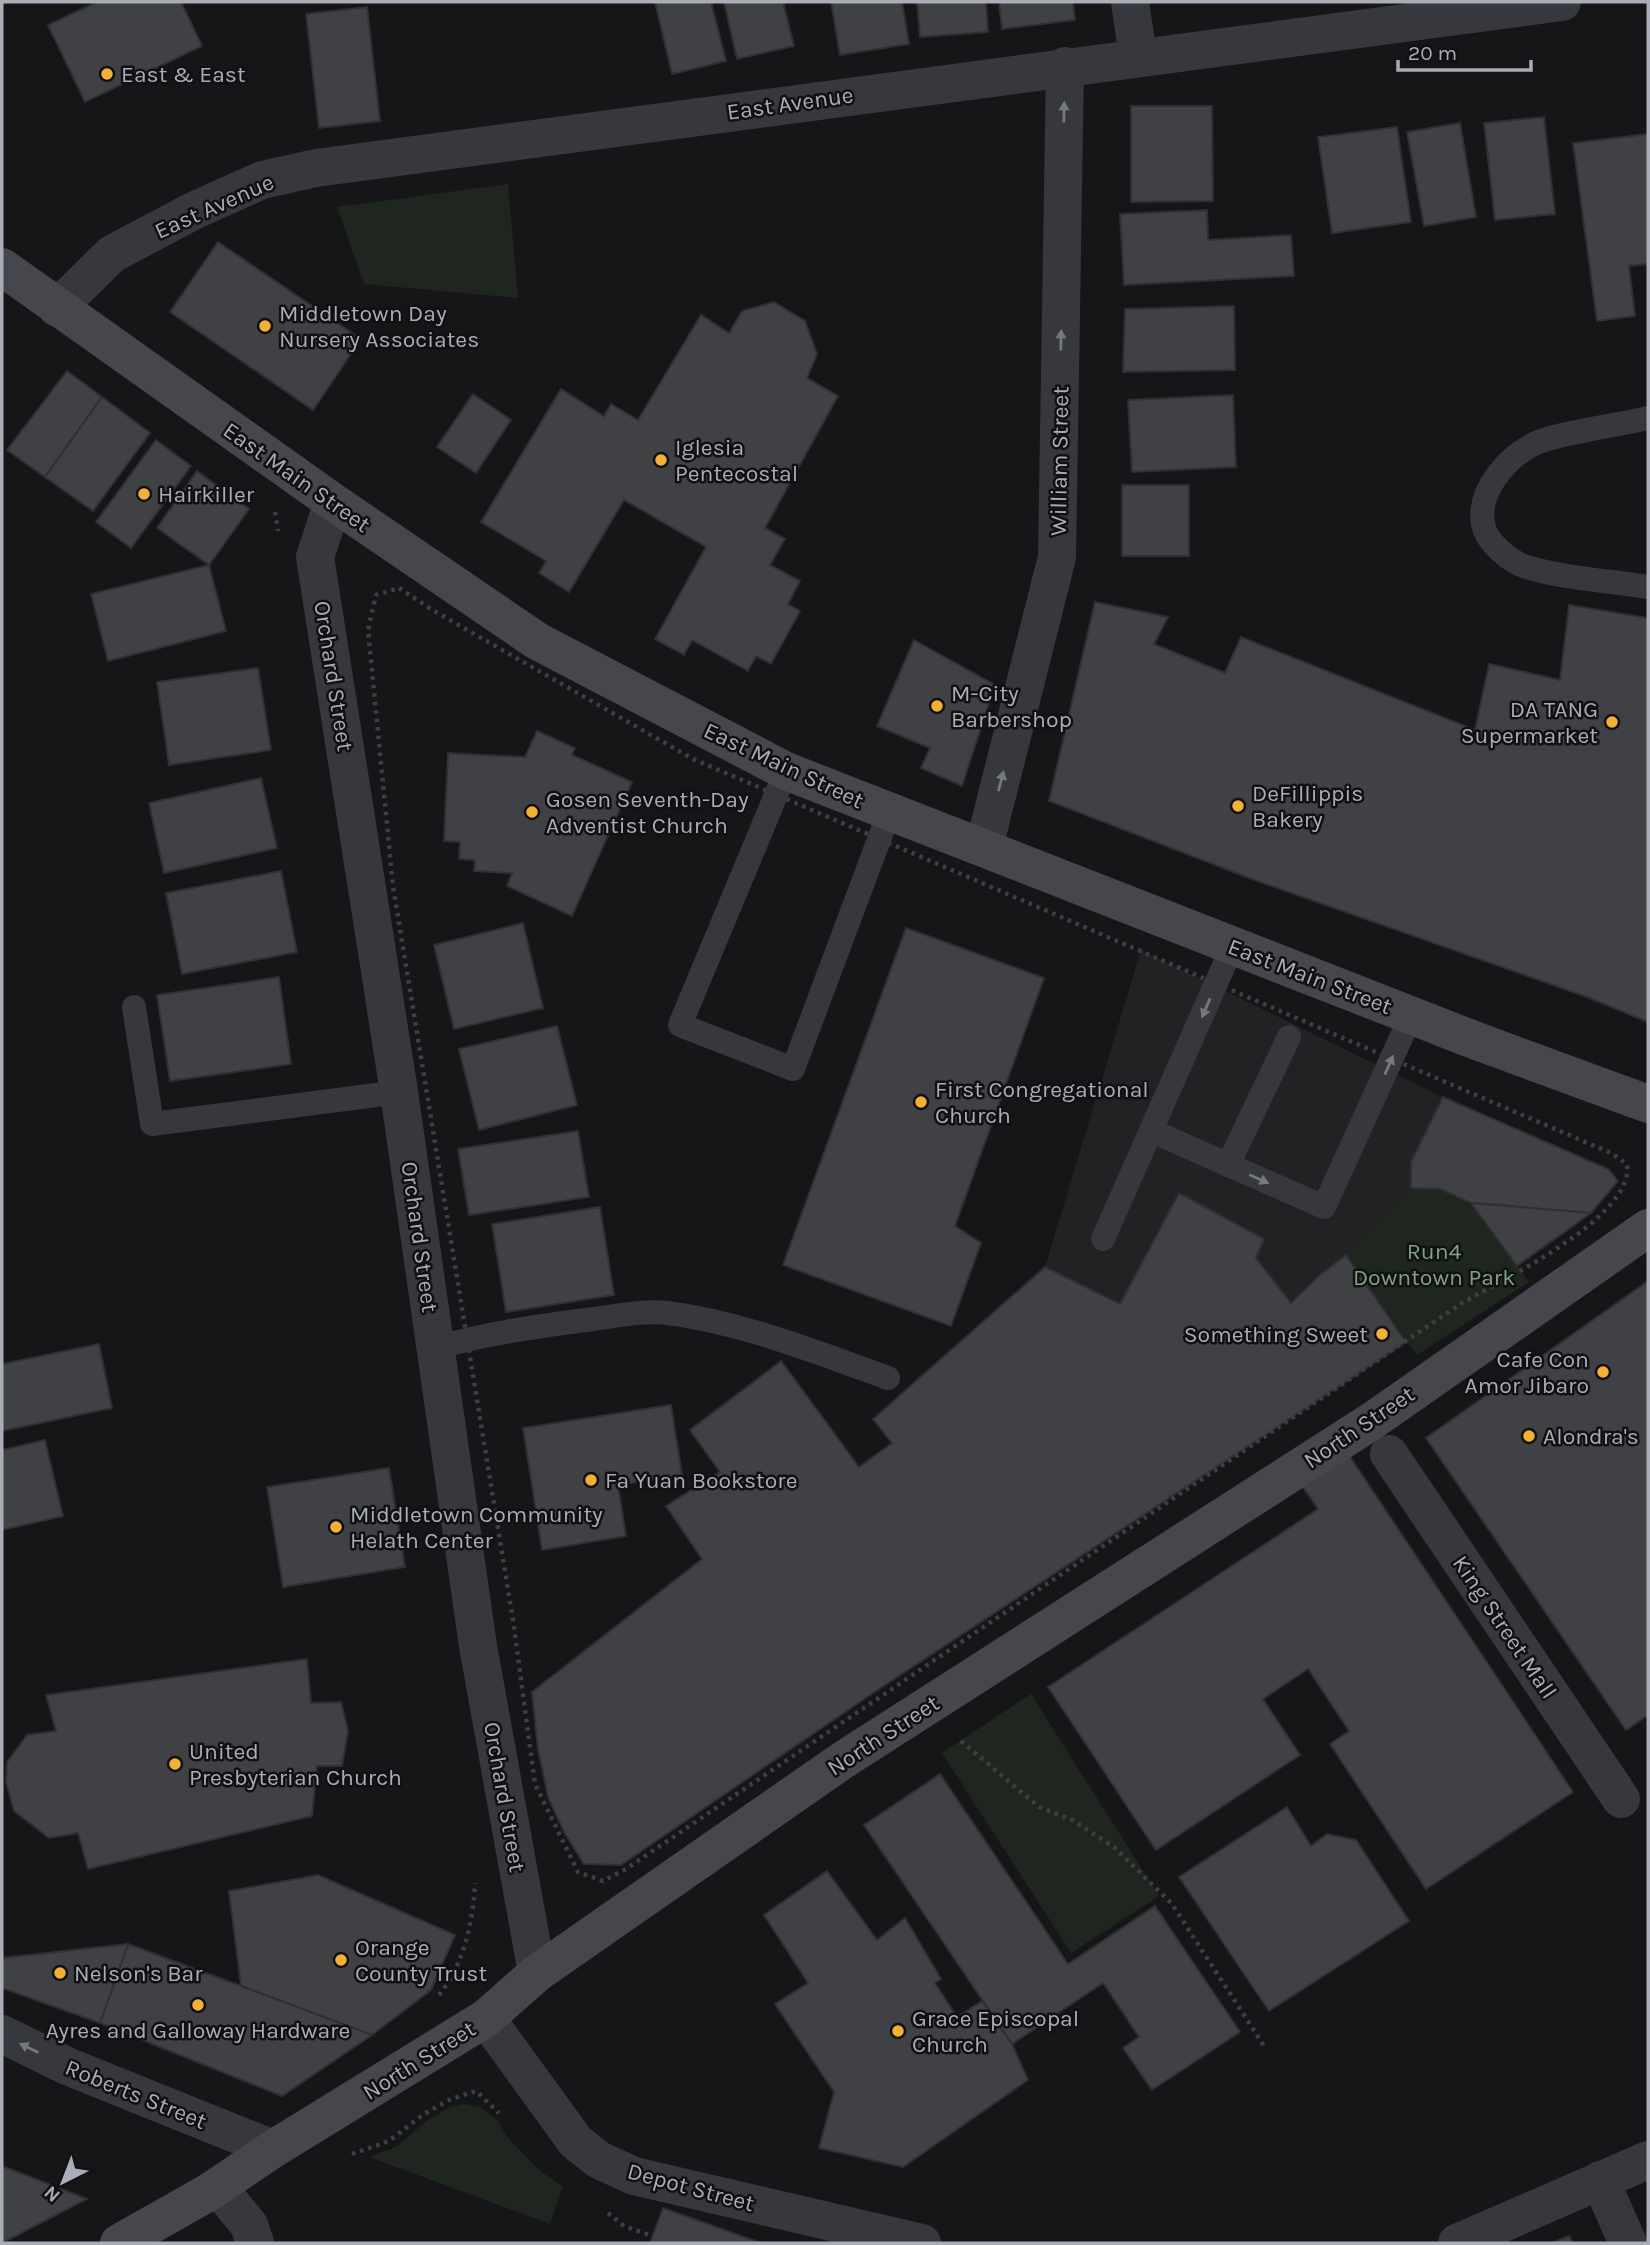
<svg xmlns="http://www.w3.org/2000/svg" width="1650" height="2245" font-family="Karla,sans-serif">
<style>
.built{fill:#222225}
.green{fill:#1e261f}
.building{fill:#404145;stroke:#303034;stroke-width:2}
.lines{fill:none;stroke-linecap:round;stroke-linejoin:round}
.path{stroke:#3d3f44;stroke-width:4.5;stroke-dasharray:3.5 5;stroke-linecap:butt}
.service{stroke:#37383d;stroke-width:24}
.minor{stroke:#37383d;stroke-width:38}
.secondary{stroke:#45474d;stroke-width:38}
.oneway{fill:#757881}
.poi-dot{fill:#f2b134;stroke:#111113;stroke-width:2.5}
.labels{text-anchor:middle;stroke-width:5;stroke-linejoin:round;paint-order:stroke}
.poi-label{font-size:23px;fill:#a8adb8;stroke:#111113;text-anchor:start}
.street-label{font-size:23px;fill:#a8adb8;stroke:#111113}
.park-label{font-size:23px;fill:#7fa381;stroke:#111113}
</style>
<rect width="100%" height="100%" fill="#161618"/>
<polygon class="built" points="1141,950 1443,1097 1608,1169 1618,1181 1591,1213 1406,1342 873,1693 621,1865 584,1864 564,1832 548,1797 538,1749 532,1692 702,1559 666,1506 720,1472 690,1430 781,1361 859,1467 892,1443 873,1419 1045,1267"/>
<g class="green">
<polygon points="508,184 518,298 364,284 337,207"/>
<polygon points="1411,1188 1440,1189 1471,1203 1529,1282 1417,1355 1346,1255"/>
<polygon points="1031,1694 1159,1896 1071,1953 942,1753"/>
<polygon points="464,2104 480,2107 497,2120 509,2139 538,2169 563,2187 550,2224 369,2157 396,2147 428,2120 450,2107"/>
</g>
<g class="building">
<polygon points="97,2 181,2 202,46 85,102 48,25"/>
<polygon points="655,2 711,2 726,61 672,74"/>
<polygon points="724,2 783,2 794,46 737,59"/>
<polygon points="831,2 902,2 909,44 840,55"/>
<polygon points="917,2 986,2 988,32 920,37"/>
<polygon points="999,2 1073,2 1075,20 1002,29"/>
<polygon points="367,7 380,121 319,128 306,14"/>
<polygon points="1131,106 1212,106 1213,201 1131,202"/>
<polygon points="1544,117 1555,214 1495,220 1484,123"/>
<polygon points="1460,123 1476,217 1424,226 1407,132"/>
<polygon points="1397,127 1411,222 1332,233 1318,137"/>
<polygon points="1648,134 1648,264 1629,266 1635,316 1597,321 1573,143"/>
<polygon points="1207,210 1208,240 1291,235 1294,276 1124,285 1120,214"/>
<polygon points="218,242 361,339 313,410 170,312"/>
<polygon points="774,302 805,321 817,354 807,378 838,396 765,528 785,539 770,565 800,581 788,604 800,611 771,664 756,656 748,671 692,640 684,655 655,639 706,547 624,500 569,592 539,573 546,561 481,522 561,389 604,416 611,404 638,420 701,315 729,333 742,311"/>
<polygon points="1234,306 1235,370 1123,372 1125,309"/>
<polygon points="67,371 102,397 45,477 7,450"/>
<polygon points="473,394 511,420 476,473 437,447"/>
<polygon points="1233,395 1236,467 1132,472 1128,400"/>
<polygon points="102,397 150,433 93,511 45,477"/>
<polygon points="156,440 191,466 131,548 96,522"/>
<polygon points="197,471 249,509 209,565 157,528"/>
<rect x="1122" y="485" width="67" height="71"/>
<polygon points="209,565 226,631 108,661 91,594"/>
<polygon points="1095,602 1168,617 1154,644 1225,673 1241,637 1475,730 1489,664 1560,680 1569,605 1648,618 1648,1022 1587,997 1249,878 1049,801"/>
<polygon points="914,640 995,685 962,786 921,768 930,748 877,726"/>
<polygon points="258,668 271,750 169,765 157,682"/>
<polygon points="537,731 575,748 572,755 632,782 572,916 507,886 512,873 474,871 475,860 459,859 460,842 444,841 448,753 525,757"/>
<polygon points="261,778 277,848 164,873 149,803"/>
<polygon points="281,871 297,952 182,974 166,893"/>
<polygon points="523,923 543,1008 454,1029 434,945"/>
<polygon points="906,928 1044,978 955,1226 981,1243 951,1326 783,1265"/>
<polygon points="279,977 291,1064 170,1081 157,995"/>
<polygon points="557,1026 577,1105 479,1130 459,1049"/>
<polygon points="1443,1097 1608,1169 1618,1181 1591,1213 1471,1203 1440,1189 1411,1188 1411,1162"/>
<polygon points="578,1131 589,1197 469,1215 458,1149"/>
<polygon points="1179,1193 1264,1239 1256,1258 1291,1303 1321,1274 1346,1255 1406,1342 873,1693 621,1865 584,1864 564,1832 548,1797 538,1749 532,1692 702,1559 666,1506 720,1472 690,1430 781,1361 859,1467 892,1443 873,1419 1045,1267 1120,1304"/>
<polygon points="1471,1203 1591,1213 1517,1266"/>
<polygon points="600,1207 614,1295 506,1312 492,1224"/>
<polygon points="1648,1281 1648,1715 1626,1730 1426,1438"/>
<polygon points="99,1344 112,1408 2,1431 2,1364"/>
<polygon points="671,1405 682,1475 618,1485 626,1536 542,1550 523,1428"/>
<polygon points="45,1440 63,1516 2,1530 2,1450"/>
<polygon points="1347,1452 1573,1792 1426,1889 1330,1744 1349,1731 1308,1669 1263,1699 1300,1755 1156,1850 1048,1687 1318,1509 1300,1483"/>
<polygon points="389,1468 405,1567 283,1587 267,1487"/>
<polygon points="307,1659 311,1703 341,1702 348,1731 342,1766 317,1766 312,1816 88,1869 78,1833 49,1838 14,1811 6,1782 7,1762 27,1735 56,1731 46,1695"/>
<polygon points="940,1774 1068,1964 1155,1906 1240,2032 1152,2090 1123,2048 1139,2037 1103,1983 1012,2044 864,1825"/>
<polygon points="1287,1807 1311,1846 1327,1834 1356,1840 1409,1921 1269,2011 1179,1877"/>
<polygon points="827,1871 877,1940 905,1918 941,1979 935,1983 957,2017 982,2001 1012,2044 1028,2080 903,2167 819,2148 834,2092 775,2004 808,1983 764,1915"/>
<polygon points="318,1875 455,1935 431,1990 372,2035 241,1986 229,1891"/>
<polygon points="128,1944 241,1986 372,2035 282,2096 100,2023"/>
<polygon points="128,1944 100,2023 2,1988 2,1958"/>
<polygon points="2,2166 87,2199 2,2243"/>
<polygon points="663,2208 761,2243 650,2243"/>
<polygon points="1569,2236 1572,2243 1552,2243"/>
</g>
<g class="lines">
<g class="path">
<polyline points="275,512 278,531"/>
<path d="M399,588L434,611L693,759L1611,1153L1627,1164C1635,1217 1502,1280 1462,1303L626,1869L603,1881L578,1872L535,1784L513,1620L393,886L368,630L376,595Z"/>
<polyline points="961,1741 1039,1807 1072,1820 1114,1847 1172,1904 1266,2049"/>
<path d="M439,1995C464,1964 473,1922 475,1883"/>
<polyline points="352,2154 389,2141 424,2114 451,2099 476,2091 499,2113"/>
<polyline points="608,2213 624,2226 672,2243"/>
</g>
<g class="service">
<path d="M1648,418C1614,426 1577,430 1544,440C1511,451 1477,489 1483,524C1486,542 1510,562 1527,567C1561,578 1612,581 1648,587"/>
<polyline points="786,771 680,1025 793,1069 889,813"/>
<polyline points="134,1007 152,1124 399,1092"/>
<polyline points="1152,1131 1324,1207 1411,1016"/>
<polyline points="1228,1165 1289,1037"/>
<polyline points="1103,1239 1233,945"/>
<path d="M436,1348C487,1333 540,1326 593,1319C617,1316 643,1310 668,1313C743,1323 817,1352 888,1378"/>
</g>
<g class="minor">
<polyline points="1130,2 1138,57"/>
<polyline points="57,308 112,254 193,211 262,180 316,168 1562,2"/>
<polyline points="333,502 315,557 399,1092 478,1646 537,1973"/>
<polyline points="984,847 1057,557 1065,66"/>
<polyline points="1389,1454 1621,1799"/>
<polyline points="486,2018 576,2142 599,2160 634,2176 922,2243"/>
<polyline points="2,2034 67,2066 273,2149"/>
<polyline points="1600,2180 1628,2243"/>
<polyline points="211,2191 221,2191 249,2225 255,2243"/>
<polyline points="1457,2243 1648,2160"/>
</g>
<g class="secondary">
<polyline points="2,267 333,502 537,641 786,771 1474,1040 1648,1104"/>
<polyline points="119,2243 211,2191 273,2149 486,2018 537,1973 843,1760 1372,1421 1648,1228"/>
</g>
</g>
<defs><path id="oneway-solid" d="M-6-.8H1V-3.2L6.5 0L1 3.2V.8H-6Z" transform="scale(1.75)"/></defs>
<g class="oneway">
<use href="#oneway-solid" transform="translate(1064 112) rotate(-89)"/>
<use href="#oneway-solid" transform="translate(1061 340) rotate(-89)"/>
<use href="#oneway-solid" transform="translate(1001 781) rotate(-75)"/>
<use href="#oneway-solid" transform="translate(1206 1008) rotate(113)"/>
<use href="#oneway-solid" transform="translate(1389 1065) rotate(-66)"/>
<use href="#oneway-solid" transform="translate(1259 1179) rotate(24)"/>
<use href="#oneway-solid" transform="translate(29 2048) rotate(-154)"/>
</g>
<g class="poi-dot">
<circle cx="107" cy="74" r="7"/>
<circle cx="265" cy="326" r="7"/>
<circle cx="661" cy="460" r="7"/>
<circle cx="144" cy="494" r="7"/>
<circle cx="937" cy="706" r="7"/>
<circle cx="1612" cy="722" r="7"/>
<circle cx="1238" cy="806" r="7"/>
<circle cx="532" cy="812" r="7"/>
<circle cx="921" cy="1102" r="7"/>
<circle cx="1382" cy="1334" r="7"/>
<circle cx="1603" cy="1372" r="7"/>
<circle cx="1529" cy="1436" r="7"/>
<circle cx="591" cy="1480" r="7"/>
<circle cx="336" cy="1527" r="7"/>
<circle cx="175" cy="1764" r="7"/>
<circle cx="341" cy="1960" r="7"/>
<circle cx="60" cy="1973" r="7"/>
<circle cx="198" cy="2005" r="7"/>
<circle cx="898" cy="2031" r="7"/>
</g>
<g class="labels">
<g class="poi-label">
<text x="121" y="82">East &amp; East</text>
<text x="279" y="321">Middletown Day<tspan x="279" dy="26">Nursery Associates</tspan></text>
<text x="675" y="455">Iglesia<tspan x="675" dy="26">Pentecostal</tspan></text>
<text x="158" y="502">Hairkiller</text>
<text x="951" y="701">M-City<tspan x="951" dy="26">Barbershop</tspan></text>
<text x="1598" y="717" text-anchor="end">DA TANG<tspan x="1598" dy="26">Supermarket</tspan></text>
<text x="1252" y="801">DeFillippis<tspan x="1252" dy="26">Bakery</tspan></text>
<text x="546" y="807">Gosen Seventh-Day<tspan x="546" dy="26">Adventist Church</tspan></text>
<text x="935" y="1097">First Congregational<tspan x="935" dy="26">Church</tspan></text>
<text x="1368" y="1342" text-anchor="end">Something Sweet</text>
<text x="1589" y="1367" text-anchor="end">Cafe Con<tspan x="1589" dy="26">Amor Jibaro</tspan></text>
<text x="1543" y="1444">Alondra's</text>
<text x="605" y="1488">Fa Yuan Bookstore</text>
<text x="350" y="1522">Middletown Community<tspan x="350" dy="26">Helath Center</tspan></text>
<text x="189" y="1759">United<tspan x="189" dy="26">Presbyterian Church</tspan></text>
<text x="355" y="1955">Orange<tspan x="355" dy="26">County Trust</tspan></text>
<text x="74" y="1981">Nelson's Bar</text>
<text x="912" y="2026">Grace Episcopal<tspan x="912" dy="26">Church</tspan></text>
<text x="198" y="2038" text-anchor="middle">Ayres and Galloway Hardware</text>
</g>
<g class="street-label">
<text transform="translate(790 103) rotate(-8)" y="8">East Avenue</text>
<text transform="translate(214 206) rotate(-24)" y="8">East Avenue</text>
<text transform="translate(1059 461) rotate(-89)" y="8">William Street</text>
<text transform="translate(297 477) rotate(35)" y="8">East Main Street</text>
<text transform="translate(334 676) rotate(81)" y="8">Orchard Street</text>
<text transform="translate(784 765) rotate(25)" y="8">East Main Street</text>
<text transform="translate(1310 976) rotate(21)" y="8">East Main Street</text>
<text transform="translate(420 1237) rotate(82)" y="8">Orchard Street</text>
<text transform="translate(1359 1427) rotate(-34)" y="8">North Street</text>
<text transform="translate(1505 1627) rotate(56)" y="8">King Street Mall</text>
<text transform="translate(883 1735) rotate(-33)" y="8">North Street</text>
<text transform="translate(505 1797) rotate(80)" y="8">Orchard Street</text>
<text transform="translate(419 2060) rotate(-32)" y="8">North Street</text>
<text transform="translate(136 2094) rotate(22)" y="8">Roberts Street</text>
<text transform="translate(691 2187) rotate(15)" y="8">Depot Street</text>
</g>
<g class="park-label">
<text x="1434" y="1259">Run4<tspan x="1434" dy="26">Downtown Park</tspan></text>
</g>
</g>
<rect width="1650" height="2245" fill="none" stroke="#a8adb8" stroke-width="7"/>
<g transform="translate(63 2182) rotate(222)" stroke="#111113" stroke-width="5" paint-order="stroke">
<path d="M0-5L12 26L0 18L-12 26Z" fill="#a8adb8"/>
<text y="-10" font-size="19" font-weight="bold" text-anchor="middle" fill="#a8adb8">N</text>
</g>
<path d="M1398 60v10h133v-10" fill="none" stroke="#a8adb8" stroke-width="3.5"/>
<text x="1408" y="60" font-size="21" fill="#a8adb8" stroke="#111113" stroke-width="5" paint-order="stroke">20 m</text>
</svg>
